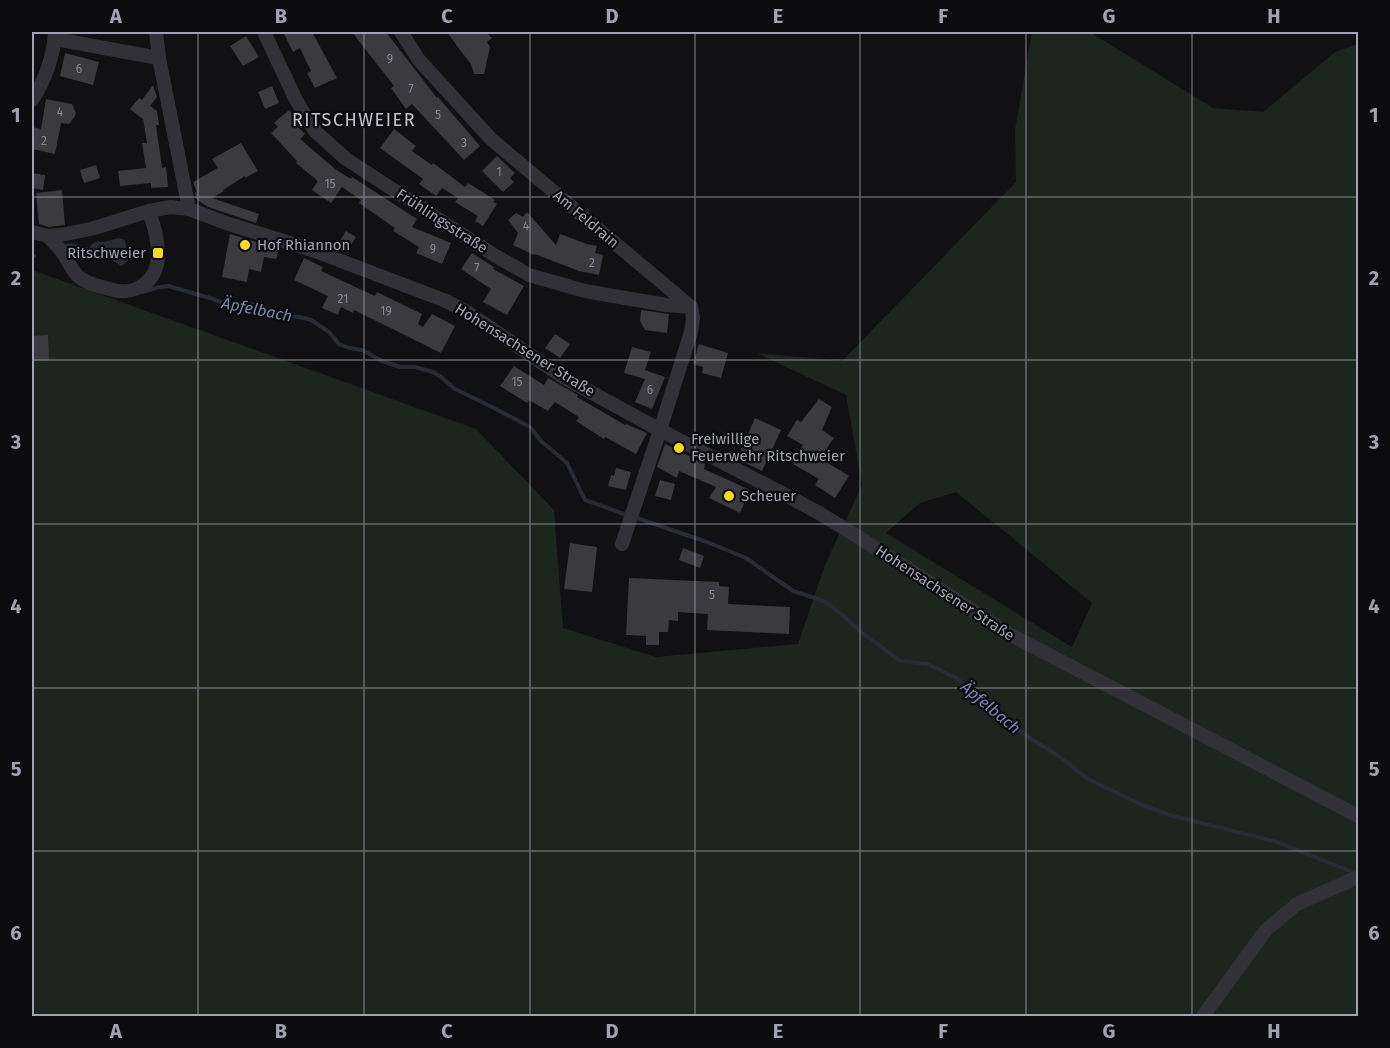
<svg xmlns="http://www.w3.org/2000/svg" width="1390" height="1048" font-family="'Fira Sans',sans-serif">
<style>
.green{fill:#1d251f;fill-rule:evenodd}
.water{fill:#272c36}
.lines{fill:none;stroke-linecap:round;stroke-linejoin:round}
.stream{stroke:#272c36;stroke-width:4}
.building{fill:#3a3a3f}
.minor{stroke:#313137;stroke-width:14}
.grid{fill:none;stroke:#a1a3b3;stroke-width:1.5;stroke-opacity:0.55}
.poi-dot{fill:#f9d822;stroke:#0c0b0d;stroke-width:2}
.labels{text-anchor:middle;stroke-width:4.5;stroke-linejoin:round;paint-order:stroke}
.number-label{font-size:12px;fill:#878996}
.street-label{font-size:15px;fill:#a1a3b3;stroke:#0c0b0d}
.poi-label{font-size:15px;fill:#a1a3b3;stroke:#0c0b0d;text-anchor:start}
.water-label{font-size:16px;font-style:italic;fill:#768ab1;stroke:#0c0b0d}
.quarter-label{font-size:18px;letter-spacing:1.5px;fill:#c2c3cf;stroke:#0c0b0d}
.neatline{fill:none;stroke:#a1a3b3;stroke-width:2}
.grid-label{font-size:20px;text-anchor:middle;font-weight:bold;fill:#a1a3b3}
</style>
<rect width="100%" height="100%" fill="#111012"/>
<path class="green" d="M1032,32H1090L1213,108L1263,112L1335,52L1358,44V1016H32V270L476,429L554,510L563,628L656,657L798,644L825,565L862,485L846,395L756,353L842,361L1016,182L1015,130ZM956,492L1092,603L1072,647L886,533L920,503Z"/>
<path class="water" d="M118,238L125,240L126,247L130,253C131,260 126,263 121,266C117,263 112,259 107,258C97,255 100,264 88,255C88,247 91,244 98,241L104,242Z"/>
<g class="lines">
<g class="stream">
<path d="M63,247C72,243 79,247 88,250"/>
<polyline points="32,256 34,256"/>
<polyline points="143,292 159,287 168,286 210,298 224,303 250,304 276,311 287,316 299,317 311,320 329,332 339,344 349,348 362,350 382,361 400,367 415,367 433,372 441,377 455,389 490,406 530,427 541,441 567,463 585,500 627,515"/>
<polyline points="637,518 707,542 746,558 793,591 824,601 839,612 860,631 900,661 928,664 958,679 1025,735 1057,755 1088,779 1140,804 1173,816 1277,842 1355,873"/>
</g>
</g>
<g class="building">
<polygon points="283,32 312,32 337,78 315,88 307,73 311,71 300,48 293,52"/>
<polygon points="352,32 386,32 437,98 438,97 480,146 464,160 412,104 406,109 391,88 394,86"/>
<polygon points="447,32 486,32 492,38 487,42 490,47 484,74 474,74 471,64 460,50"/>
<polygon points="246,36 259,57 243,66 230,46"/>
<polygon points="65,53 99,62 93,85 60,76"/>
<polygon points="153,85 157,97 150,106 157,111 159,125 156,125 162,168 166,167 168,187 151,188 151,183 120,186 118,171 146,168 142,143 147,143 143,119 130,109 139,98 142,100"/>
<polygon points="272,86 279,103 265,109 258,92"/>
<polygon points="46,99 72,104 76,113 75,116 69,124 61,123 55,154 32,149 32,127 41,129"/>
<polygon points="289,110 298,120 300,124 297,126 305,134 300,139 335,169 351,179 352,177 417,219 412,227 451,243 442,264 416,253 419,247 393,231 395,228 359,203 361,200 342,187 331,203 312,190 318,181 296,163 297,161 271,133 278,127 274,123"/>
<polygon points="394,129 416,146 412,151 432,165 433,163 465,187 468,183 495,200 493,202 497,204 483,226 475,221 478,216 455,202 458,198 442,188 436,196 419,184 423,179 380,148"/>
<polygon points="241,143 258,171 245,178 245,176 223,190 224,191 212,198 259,214 256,223 208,207 196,199 195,192 197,193 193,182 218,168 212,159"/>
<polygon points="497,156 515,173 510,178 514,182 503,192 482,171"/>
<polygon points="96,165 100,178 84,183 80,170"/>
<polygon points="32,173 45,175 43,190 32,188"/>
<polygon points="62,190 65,225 49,227 39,224 36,193"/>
<polygon points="527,212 556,245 560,234 587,244 597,246 595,253 603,255 599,275 579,271 535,254 534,255 513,245 518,233 508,220 516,213 523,217"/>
<polygon points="346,231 356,237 346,253 336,247"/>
<polygon points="230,234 279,249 276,259 264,257 261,272 249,269 247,282 222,277"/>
<polygon points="472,253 494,267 493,269 524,286 507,315 483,302 491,289 461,269"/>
<polygon points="304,258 323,267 321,271 375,296 377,292 422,314 418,324 423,327 432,314 455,326 441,353 354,310 353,313 341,307 338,315 322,308 328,296 294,280"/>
<polygon points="641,310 669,314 667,333 645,330 640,321"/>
<polygon points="555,334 570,344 560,358 545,348"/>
<polygon points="48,335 49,360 32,361 32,336"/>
<polygon points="699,344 728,353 721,378 702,373 703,367 693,364"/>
<polygon points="632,347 651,352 645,370 665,377 652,409 635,402 645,379 624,373"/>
<polygon points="514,366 544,385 548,378 578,395 577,397 625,425 626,424 647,433 636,454 605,437 604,439 576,421 579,417 555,402 548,411 529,400 527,403 500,386"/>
<polygon points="819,399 832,407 822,430 834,438 820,458 849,476 835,498 815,485 819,479 793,464 803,445 787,436 797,420 801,422"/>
<polygon points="755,418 781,430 762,471 737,459"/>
<polygon points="665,444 705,464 704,469 750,490 740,513 709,498 716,487 679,471 677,478 657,467"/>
<polygon points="616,468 631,472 626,490 608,486 611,475 614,476"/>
<polygon points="660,480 675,484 671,500 655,496"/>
<polygon points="570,543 597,547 592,592 564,589"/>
<polygon points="683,548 704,556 700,568 679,560"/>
<polygon points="629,578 719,582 719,586 729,587 728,604 790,607 789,634 707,630 708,614 678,612 678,621 669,620 668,632 659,632 659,645 646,645 646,636 626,635"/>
</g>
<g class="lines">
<g class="minor">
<polyline points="156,32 159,58 189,209"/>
<polyline points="264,32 295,98 306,117 316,132 346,159 494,255 529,275 585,291 666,305 691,307"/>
<polyline points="401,32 419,60 491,139 691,307 693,318 691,332 660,430 622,544"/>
<polyline points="55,39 159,58"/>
<path d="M32,100C45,81 54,55 55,32"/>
<polyline points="32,232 48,236 60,235 91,229 149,211 171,207 189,209 226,223 315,251 446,301 467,312 563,377 660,430 778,491 819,513 860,538 1009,634 1358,816"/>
<path d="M48,236C53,242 59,247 63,253C69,261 71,271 79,277C87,284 99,286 109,289C119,292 131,292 140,287C168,272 157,234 149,211"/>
<polyline points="1203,1016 1266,930 1297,904 1358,877"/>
</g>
</g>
<path class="grid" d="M198,32V1016M364,32V1016M530,32V1016M695,32V1016M860,32V1016M1026,32V1016M1192,32V1016M32,197H1358M32,360H1358M32,524H1358M32,688H1358M32,851H1358"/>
<g class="poi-dot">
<circle cx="245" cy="245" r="6"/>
<rect x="152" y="247" width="12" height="12" rx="3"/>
<circle cx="679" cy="448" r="6"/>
<circle cx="729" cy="496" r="6"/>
</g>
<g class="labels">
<g class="number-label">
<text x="390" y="63">9</text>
<text x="79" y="73">6</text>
<text x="411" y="93">7</text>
<text x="60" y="116">4</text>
<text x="438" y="119">5</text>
<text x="44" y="145">2</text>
<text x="464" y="147">3</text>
<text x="499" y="176">1</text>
<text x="330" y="188">15</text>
<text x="526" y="230">4</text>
<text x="433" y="253">9</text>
<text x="592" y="267">2</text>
<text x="477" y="272">7</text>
<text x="343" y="303">21</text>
<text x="386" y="315">19</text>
<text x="517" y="386">15</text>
<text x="650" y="394">6</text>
<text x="712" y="599">5</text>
</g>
<g class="street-label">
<text transform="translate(586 219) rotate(40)" y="5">Am Feldrain</text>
<text transform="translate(442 221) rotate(33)" y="5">Frühlingsstraße</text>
<text transform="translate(525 350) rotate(32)" y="5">Hohensachsener Straße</text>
<text transform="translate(945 593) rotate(33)" y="5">Hohensachsener Straße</text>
</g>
<g class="poi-label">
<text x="257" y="250">Hof Rhiannon</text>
<text x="146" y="258" text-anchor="end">Ritschweier</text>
<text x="691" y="444">Freiwillige<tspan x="691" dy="17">Feuerwehr Ritschweier</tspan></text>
<text x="741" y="501">Scheuer</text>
</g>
<g class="water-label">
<text transform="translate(257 309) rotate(11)" y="6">Äpfelbach</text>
<text transform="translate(991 707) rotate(40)" y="6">Äpfelbach</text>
</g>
<g class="quarter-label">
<text x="354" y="126">RITSCHWEIER</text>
</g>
</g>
<rect width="1390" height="1048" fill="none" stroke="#0c0b0d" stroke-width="66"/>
<rect x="33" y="33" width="1324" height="982" class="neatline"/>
<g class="grid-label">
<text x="116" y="23">A</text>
<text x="281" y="23">B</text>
<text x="447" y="23">C</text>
<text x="612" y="23">D</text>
<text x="778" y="23">E</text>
<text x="943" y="23">F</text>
<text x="1109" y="23">G</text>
<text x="1274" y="23">H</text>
<text x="16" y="122">1</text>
<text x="1374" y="122">1</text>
<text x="16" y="285">2</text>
<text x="1374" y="285">2</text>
<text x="16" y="449">3</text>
<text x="1374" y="449">3</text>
<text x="16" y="613">4</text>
<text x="1374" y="613">4</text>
<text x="16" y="776">5</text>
<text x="1374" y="776">5</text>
<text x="16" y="940">6</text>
<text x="1374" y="940">6</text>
<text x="116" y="1038">A</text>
<text x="281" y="1038">B</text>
<text x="447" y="1038">C</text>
<text x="612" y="1038">D</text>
<text x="778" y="1038">E</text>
<text x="943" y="1038">F</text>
<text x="1109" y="1038">G</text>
<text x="1274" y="1038">H</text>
</g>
</svg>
